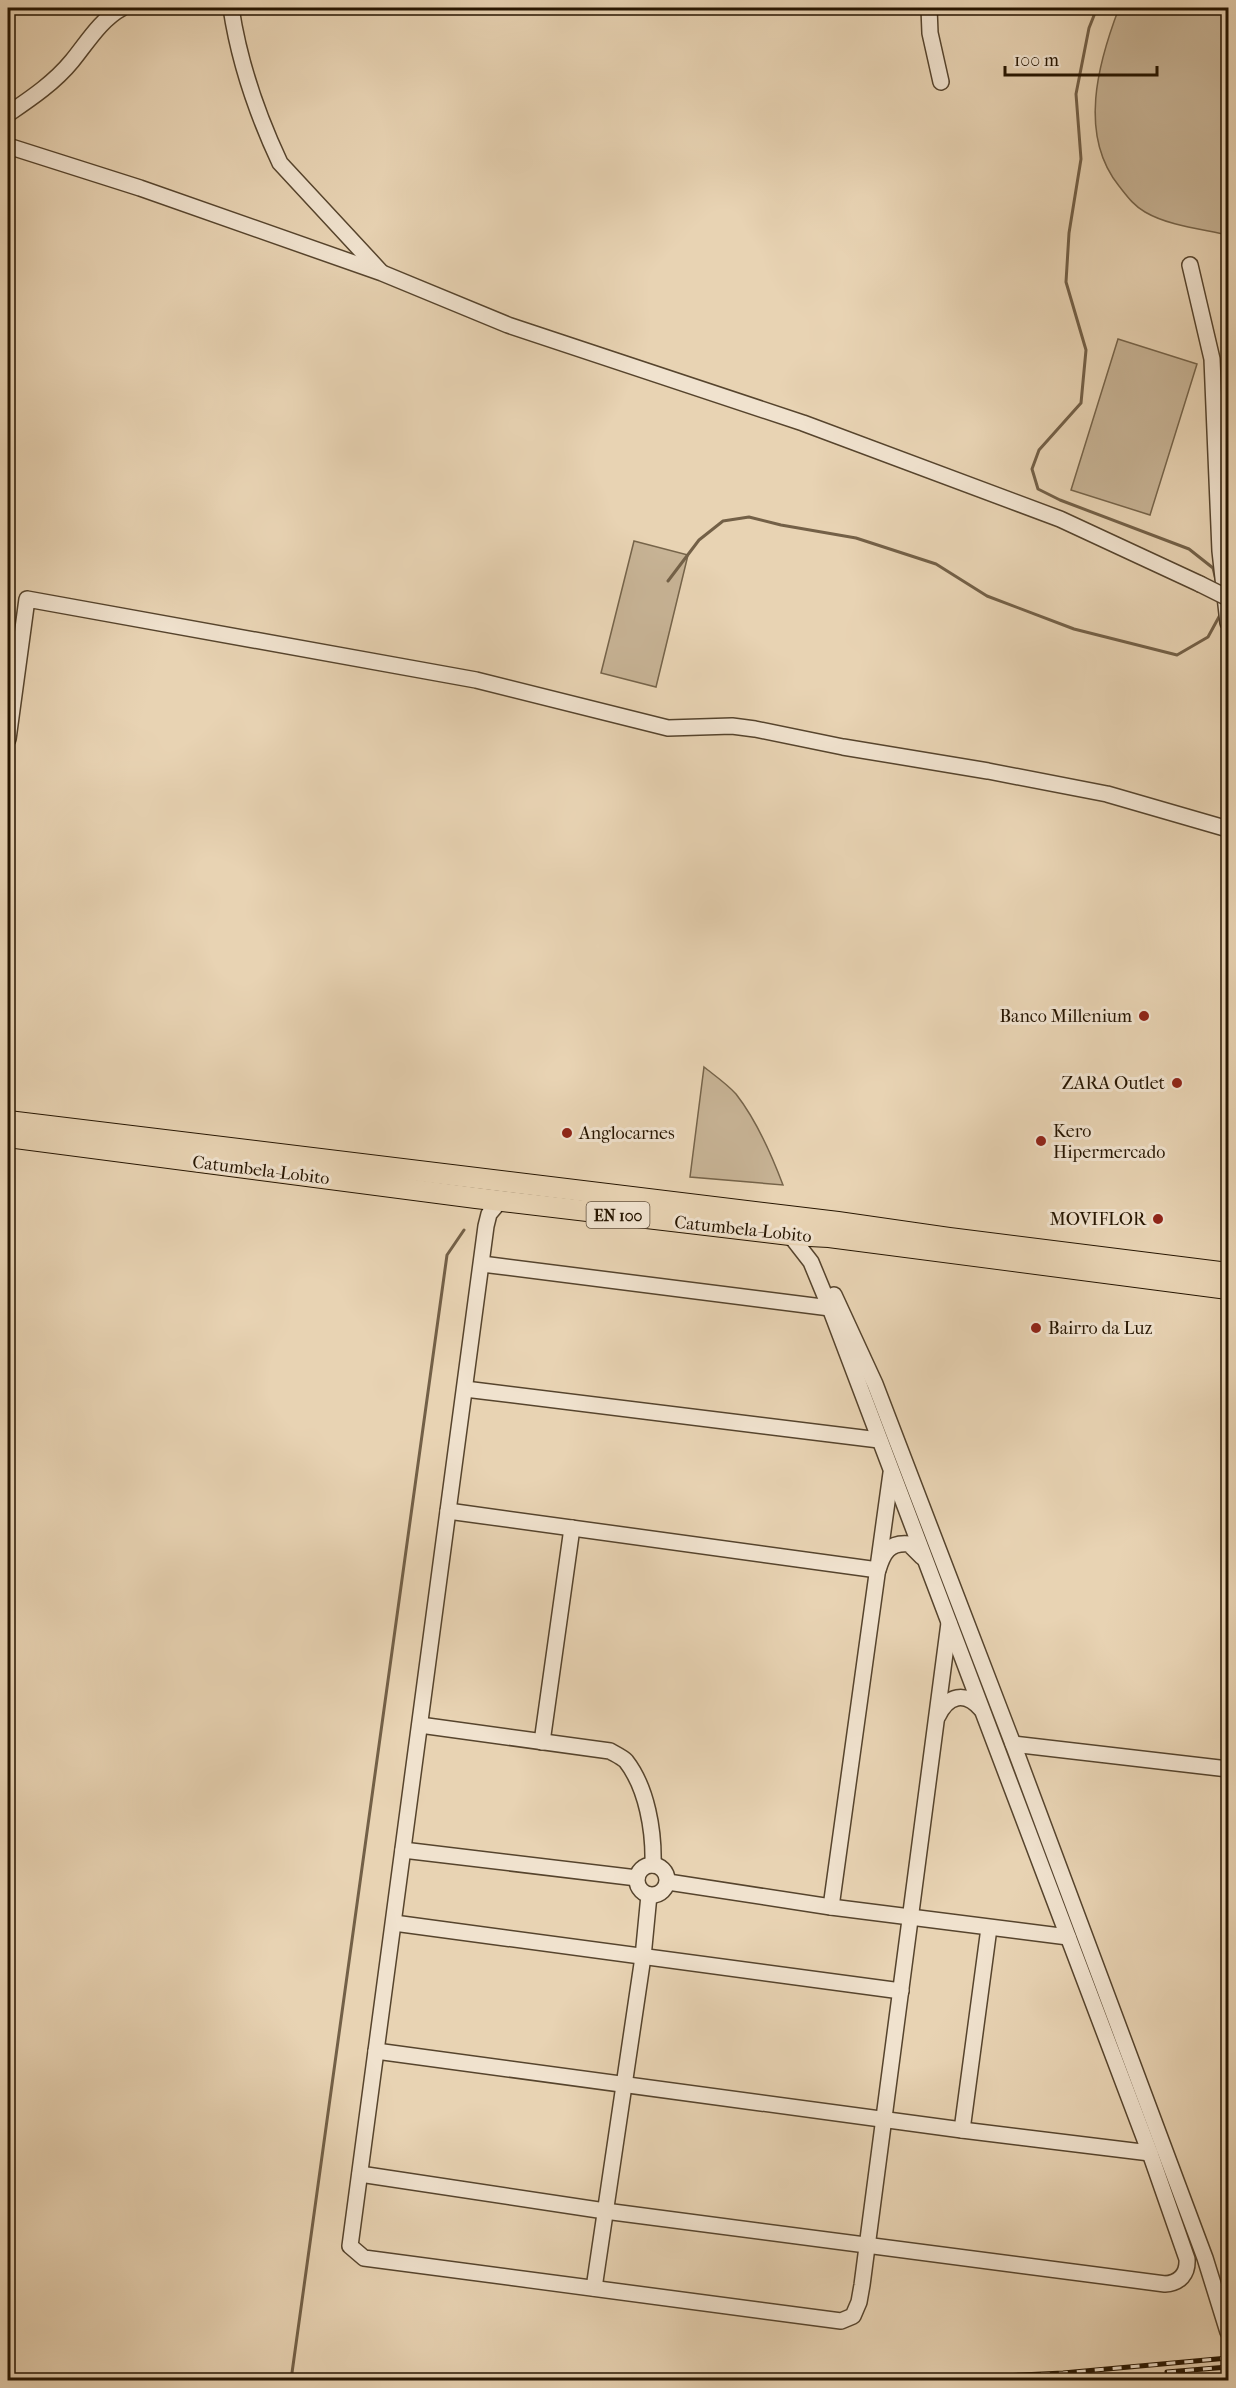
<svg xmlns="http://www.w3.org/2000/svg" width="1236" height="2388" font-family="'IM FELL French Canon',serif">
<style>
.green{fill:#c7b395;stroke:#76644a;stroke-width:1.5}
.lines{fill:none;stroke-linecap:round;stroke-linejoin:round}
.stream{stroke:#736047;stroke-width:3}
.minor-casing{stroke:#56442d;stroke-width:18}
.major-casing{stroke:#261500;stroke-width:22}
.minor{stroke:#f0e2ce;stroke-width:15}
.major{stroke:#e8d3b3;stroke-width:20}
.rail-casing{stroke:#261500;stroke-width:5}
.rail{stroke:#f0e2ce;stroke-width:3;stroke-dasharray:9;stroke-linecap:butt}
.minor-bridge-casing{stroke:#56442d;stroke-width:18;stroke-linecap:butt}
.minor-bridge{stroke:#f0e2ce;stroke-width:15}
.poi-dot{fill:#8f2418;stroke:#f0e2ce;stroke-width:2}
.labels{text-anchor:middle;stroke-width:6;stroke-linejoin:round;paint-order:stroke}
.shield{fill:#f0e2ce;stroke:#63523e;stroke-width:1.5}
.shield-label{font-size:16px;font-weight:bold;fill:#261500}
.poi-label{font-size:18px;fill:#261500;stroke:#f0e2ce;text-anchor:end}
.street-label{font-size:18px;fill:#261500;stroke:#f0e2ce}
</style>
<rect width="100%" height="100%" fill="#e8d3b3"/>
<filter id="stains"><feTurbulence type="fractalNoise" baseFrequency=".00333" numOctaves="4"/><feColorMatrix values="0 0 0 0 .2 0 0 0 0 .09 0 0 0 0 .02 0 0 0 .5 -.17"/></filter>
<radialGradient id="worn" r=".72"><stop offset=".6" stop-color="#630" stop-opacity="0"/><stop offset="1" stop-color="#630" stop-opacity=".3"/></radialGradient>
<g class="green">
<path d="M1119,8H1228V235C1202,229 1169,226 1145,212C1134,206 1127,196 1119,186C1078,135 1098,63 1119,8Z"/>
<polygon points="1118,339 1197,364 1150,515 1071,490"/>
<polygon points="634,541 688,555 656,687 601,673"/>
<path d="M704,1067C714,1075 727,1084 736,1094C757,1121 771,1153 783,1185L690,1177Z"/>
</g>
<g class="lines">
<g class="stream">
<polyline points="1097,8 1089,28 1076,94 1081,159 1069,233 1066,282 1086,350 1081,403 1039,450 1032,469 1038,489 1060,500 1189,549 1213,568 1216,580"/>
<polyline points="668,581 699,540 723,521 749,517 781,525 856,538 936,564 987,596 1074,629 1177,655 1208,637 1220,615"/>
<polyline points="291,2380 447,1255 464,1230"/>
</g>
<g class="minor-casing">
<g id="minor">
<path d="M231,8C239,61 257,114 280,163L381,272"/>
<polyline points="929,8 930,33 941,82"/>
<path d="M8,114C30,99 54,83 72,61C86,44 101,19 122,8"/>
<polyline points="8,146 140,188 382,273 508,325 803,423 1060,519 1200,584"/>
<polyline points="1190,265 1212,359 1220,551 1228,623"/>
<polyline points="8,739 27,599 476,680 668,728 732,726 755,729 843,747 988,771 1107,794 1228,829"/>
<polyline points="500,1201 489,1214 486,1226 350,2246 364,2258 841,2321 853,2316 859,2302 862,2285 949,1623"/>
<polyline points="482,1264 830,1308"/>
<polyline points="834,1295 875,1384 1013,1744 1205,2258 1228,2332"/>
<polyline points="465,1389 879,1440"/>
<path d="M448,1511L878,1570C883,1553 889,1542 909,1544L922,1557"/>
<path d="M938,1716C948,1695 965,1691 981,1709"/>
<path d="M420,1725L610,1751C615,1754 622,1757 626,1761C647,1788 654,1831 653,1865"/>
<polyline points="542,1742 572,1528"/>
<polyline points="1013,1744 1228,1769"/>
<polyline points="403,1850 637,1878"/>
<circle cx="652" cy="1880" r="15"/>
<polyline points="668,1882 831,1907 1068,1937"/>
<polyline points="831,1907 891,1473"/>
<polyline points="394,1923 901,1991"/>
<polyline points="376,2051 962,2130 1150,2153"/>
<polyline points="962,2130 989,1928"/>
<path d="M360,2174L605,2211L1165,2284C1180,2283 1188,2274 1187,2259L1150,2153L830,1308L811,1262L790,1235"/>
<polyline points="594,2288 643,1957 649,1895"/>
</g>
</g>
<g class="major-casing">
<g id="major">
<polyline points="8,1121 838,1222 949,1238 1228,1273"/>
<polyline points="8,1137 476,1198 790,1235 829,1237 1228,1289"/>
</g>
</g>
<use href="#minor" class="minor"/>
<use href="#major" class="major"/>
<g class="rail-casing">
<g id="rail">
<polyline points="1167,2372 1228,2367"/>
<polyline points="915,2380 1063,2373 1228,2358"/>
</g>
</g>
<use href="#rail" class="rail"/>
<g class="minor-bridge-casing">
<polyline id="minor-bridge" points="1200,584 1228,598"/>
</g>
<use href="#minor-bridge" class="minor-bridge"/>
</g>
<g class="poi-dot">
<circle cx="1144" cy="1016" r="6"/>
<circle cx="1177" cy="1083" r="6"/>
<circle cx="567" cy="1133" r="6"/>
<circle cx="1041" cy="1141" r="6"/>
<circle cx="1158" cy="1219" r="6"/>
<circle cx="1036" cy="1328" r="6"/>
</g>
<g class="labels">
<rect class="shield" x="586.5" y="1202" width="63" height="26" rx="4.5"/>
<g class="shield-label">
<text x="618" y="1221">EN 100</text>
</g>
<g class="poi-label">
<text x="1132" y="1022">Banco Millenium</text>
<text x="1165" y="1089">ZARA Outlet</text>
<text x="1053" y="1137" text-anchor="start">Kero<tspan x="1053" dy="21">Hipermercado</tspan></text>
<text x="579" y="1139" text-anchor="start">Anglocarnes</text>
<text x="1146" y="1225">MOVIFLOR</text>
<text x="1048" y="1334" text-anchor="start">Bairro da Luz</text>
</g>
<g class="street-label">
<text transform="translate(261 1170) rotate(7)" y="6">Catumbela-Lobito</text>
<text transform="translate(743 1229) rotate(6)" y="6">Catumbela-Lobito</text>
</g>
</g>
<rect width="1236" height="2388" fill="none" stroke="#e8d3b3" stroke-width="30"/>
<rect x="9" y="9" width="1218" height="2370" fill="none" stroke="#261500" stroke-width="3"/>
<rect x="15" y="15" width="1206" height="2358" fill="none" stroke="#261500" stroke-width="1.5"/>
<path d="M1005 66v9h152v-9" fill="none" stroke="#261500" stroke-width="3"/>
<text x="1014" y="66" font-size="18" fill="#261500" stroke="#f0e2ce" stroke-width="4.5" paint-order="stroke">100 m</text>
<rect width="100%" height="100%" filter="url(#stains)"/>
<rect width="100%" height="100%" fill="url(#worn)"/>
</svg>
